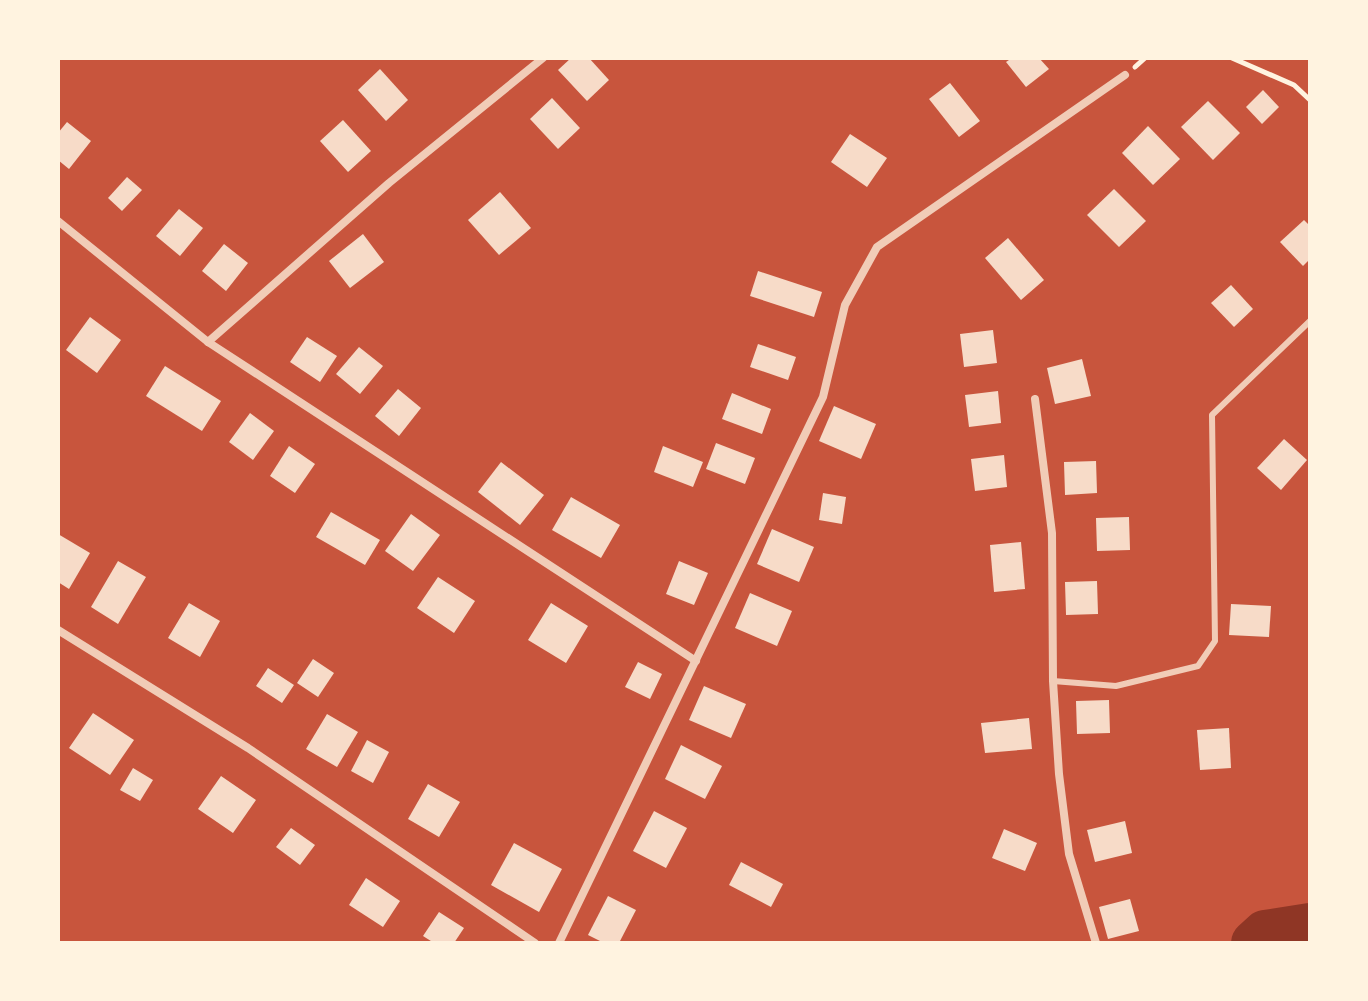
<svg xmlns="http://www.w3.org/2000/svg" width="1368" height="1001" font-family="Ubuntu,sans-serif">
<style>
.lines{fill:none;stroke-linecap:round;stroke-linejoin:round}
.river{stroke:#8f3625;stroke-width:46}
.building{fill:#f7dbc8}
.path{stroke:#fff3e0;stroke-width:5}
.service{stroke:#f1ccb7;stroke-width:6}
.minor{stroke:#f1ccb7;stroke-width:8}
</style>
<rect width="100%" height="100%" fill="#c8553d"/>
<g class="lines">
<polyline class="river" points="1254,943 1265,933 1310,926"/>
</g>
<g class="building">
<polygon points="571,58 589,58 609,80 587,101 558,70"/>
<polygon points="1012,58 1039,58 1049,69 1026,87 1006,62"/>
<polygon points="380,69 408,100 386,121 358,90"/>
<polygon points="950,83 980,121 959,137 929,99"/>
<polygon points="1263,90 1279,107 1262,124 1246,107"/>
<polygon points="552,98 580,128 558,149 530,119"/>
<polygon points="1208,101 1240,133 1213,160 1181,127"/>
<polygon points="343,120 371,151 348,172 320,141"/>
<polygon points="67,122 91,141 69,169 58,160 58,133"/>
<polygon points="1148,126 1180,159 1153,185 1122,153"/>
<polygon points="850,134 887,158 867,187 831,162"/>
<polygon points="127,177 142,190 122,211 108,198"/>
<polygon points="1114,189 1146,221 1119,247 1087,215"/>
<polygon points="500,192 531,228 499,255 468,220"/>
<polygon points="179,209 203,228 180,256 156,236"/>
<polygon points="1304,220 1310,226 1310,259 1303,266 1280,242"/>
<polygon points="363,234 384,262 350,288 329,261"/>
<polygon points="1008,238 1044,280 1021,300 985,258"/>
<polygon points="224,244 248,263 226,291 202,271"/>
<polygon points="758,271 822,292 814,317 750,296"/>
<polygon points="1231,285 1253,309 1234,327 1211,303"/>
<polygon points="90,317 121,340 97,373 66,350"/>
<polygon points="993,330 997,363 964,367 960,334"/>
<polygon points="307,337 337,356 320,382 290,362"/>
<polygon points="758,344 796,357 788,380 750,367"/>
<polygon points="359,347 383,366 360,394 336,374"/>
<polygon points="1082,359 1091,396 1055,404 1047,368"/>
<polygon points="165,366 221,401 202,431 146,396"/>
<polygon points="398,389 421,408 399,436 375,416"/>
<polygon points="998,391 1001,423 969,427 965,395"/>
<polygon points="732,393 771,409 762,434 722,419"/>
<polygon points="834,406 876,424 861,459 819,441"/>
<polygon points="250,413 274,431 253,460 229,442"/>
<polygon points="1284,439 1307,460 1281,490 1257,468"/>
<polygon points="716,443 755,458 745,484 706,469"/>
<polygon points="289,446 315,464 295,493 270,476"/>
<polygon points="663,446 703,462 693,487 654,472"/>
<polygon points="1004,455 1007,487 975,491 971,459"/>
<polygon points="1096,461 1097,493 1065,495 1064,462"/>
<polygon points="501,462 544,495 520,525 478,492"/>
<polygon points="823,493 846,497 842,524 819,520"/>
<polygon points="571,497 620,525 601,558 552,530"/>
<polygon points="331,512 380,540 365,565 316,537"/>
<polygon points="411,514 440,535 413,571 385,551"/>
<polygon points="1129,517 1130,550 1097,551 1096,518"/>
<polygon points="772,529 814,547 799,582 757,564"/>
<polygon points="58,534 90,553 69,589 58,582"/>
<polygon points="1021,542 1025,589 994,592 990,545"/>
<polygon points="118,561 146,577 118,624 91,607"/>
<polygon points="679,561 708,573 694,605 666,594"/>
<polygon points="438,577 475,601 454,633 417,608"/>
<polygon points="1097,581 1098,614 1066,615 1065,582"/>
<polygon points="750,593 792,611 777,646 735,628"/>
<polygon points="189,603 220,621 200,657 168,638"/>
<polygon points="551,603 588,626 566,663 528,640"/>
<polygon points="1231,604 1271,606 1269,637 1229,635"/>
<polygon points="313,659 334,673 318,697 297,683"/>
<polygon points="638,662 662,674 650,699 625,687"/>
<polygon points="268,668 294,685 282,703 256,686"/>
<polygon points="704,686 746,704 731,738 689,720"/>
<polygon points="1109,700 1110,733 1077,734 1076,701"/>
<polygon points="93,713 134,740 110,775 69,748"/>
<polygon points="327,714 358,732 337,767 306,749"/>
<polygon points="1029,718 1032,749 985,753 981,723"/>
<polygon points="1229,728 1231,768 1200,770 1197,730"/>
<polygon points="367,740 389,752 373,783 351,771"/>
<polygon points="681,745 722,766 705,799 665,779"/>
<polygon points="133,768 153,780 140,801 120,790"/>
<polygon points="221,776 256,800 233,833 198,809"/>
<polygon points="428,784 460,802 439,837 408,819"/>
<polygon points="654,811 687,828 666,868 633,851"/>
<polygon points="1125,821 1132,853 1095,862 1087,830"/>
<polygon points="291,828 315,845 300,865 276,847"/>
<polygon points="1004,829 1037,843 1025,871 992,858"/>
<polygon points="514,843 562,869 539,912 491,885"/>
<polygon points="741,862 783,884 771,907 729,885"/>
<polygon points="366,878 400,901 383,927 349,905"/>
<polygon points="608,896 636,910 619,943 604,943 588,935"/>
<polygon points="1130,899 1139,931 1108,939 1099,907"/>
<polygon points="439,912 464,928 454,943 434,943 423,936"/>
</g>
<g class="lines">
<g class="path">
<polyline points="1232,58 1294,85 1310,100"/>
<polyline points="1135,67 1145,58"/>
</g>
<polyline class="service" points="1053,681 1116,686 1198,666 1215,641 1212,415 1310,321"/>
<g class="minor">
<polyline points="58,221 208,342 696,661"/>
<polyline points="208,342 389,183 543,58"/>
<polyline points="1035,399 1052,533 1053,681 1059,774 1069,854 1096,943"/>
<polyline points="58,630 248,748 535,943"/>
<polyline points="559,943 823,397 845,305 877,247 1125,75"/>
</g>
</g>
<rect width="1368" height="1001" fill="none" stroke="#fff3e0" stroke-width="120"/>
</svg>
